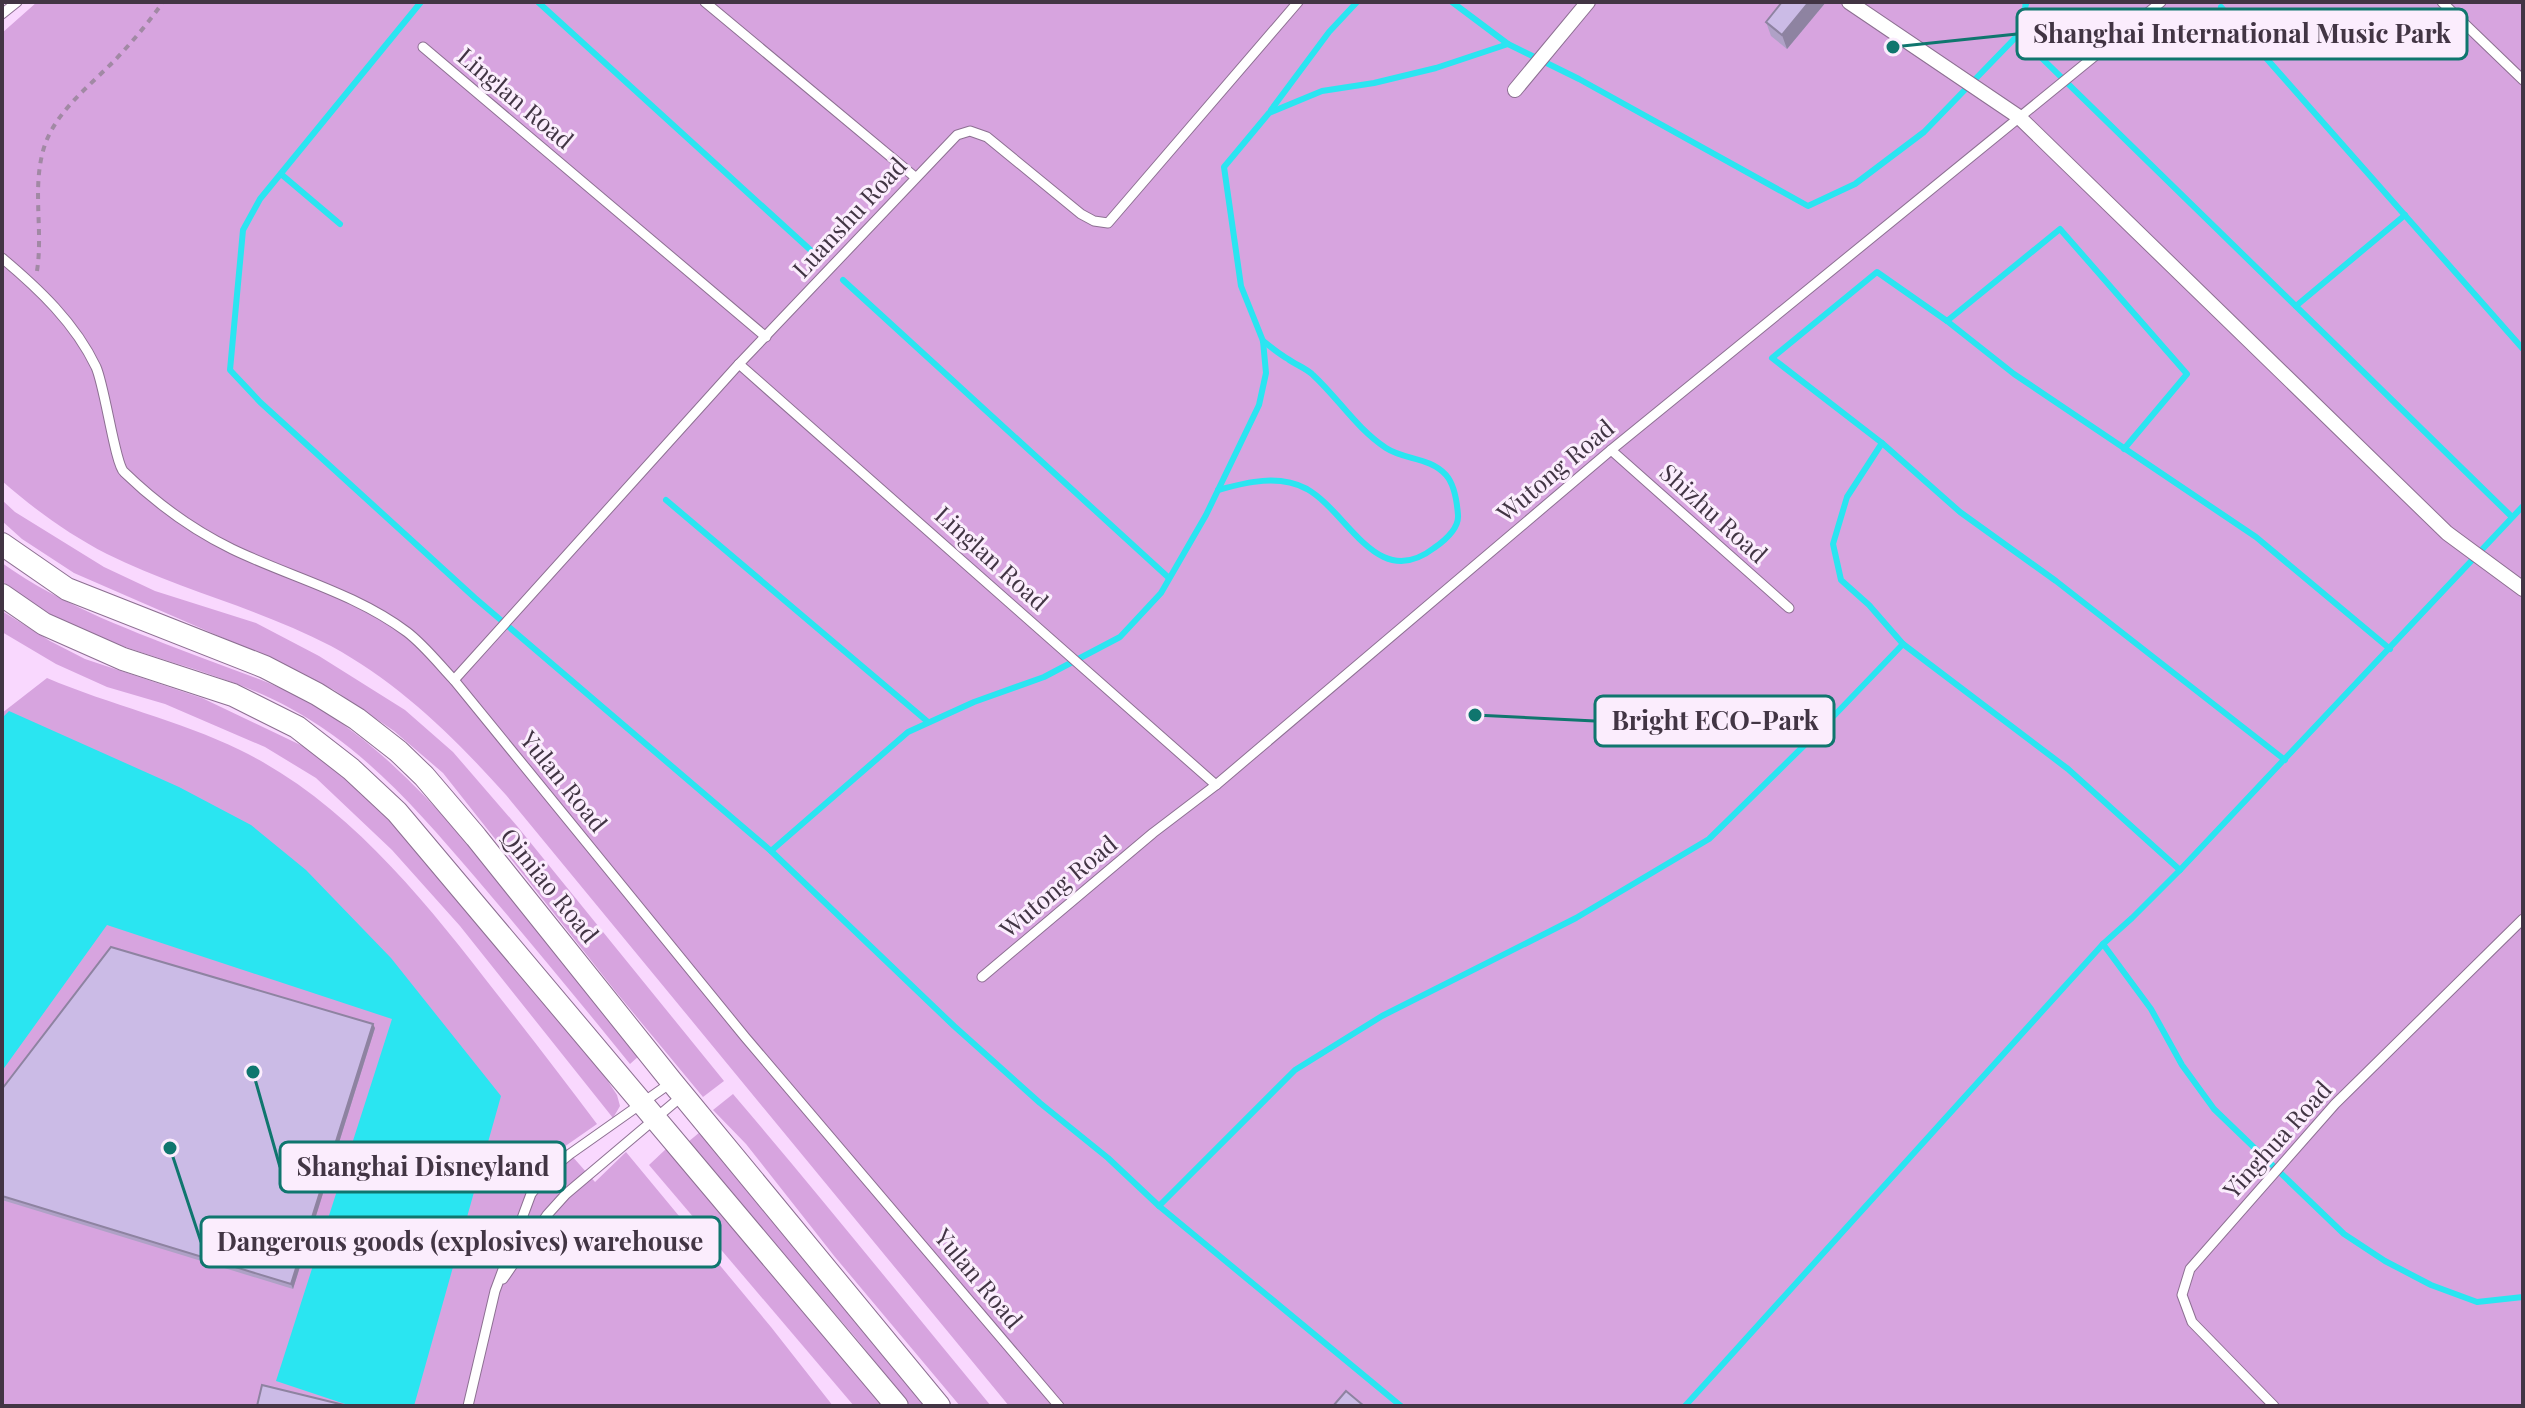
<svg xmlns="http://www.w3.org/2000/svg" width="2525" height="1408" font-family="'Playfair Display',serif">
<style>
.green{fill:#d7a4df}
.water{fill:#2ae5f1}
.lines{fill:none;stroke-linecap:round;stroke-linejoin:round}
.stream{stroke:#2ae5f1;stroke-width:6}
.service-casing{stroke:#8d7092;stroke-width:11}
.pedestrian-casing{stroke:#8d7092;stroke-width:16}
.tertiary-casing{stroke:#8d7092;stroke-width:24}
.path{stroke:#a189a4;stroke-width:4;stroke-dasharray:6 6;stroke-linecap:butt}
.service{stroke:#fff;stroke-width:9}
.pedestrian{stroke:#fff;stroke-width:14}
.tertiary{stroke:#fff;stroke-width:22}
.wall{fill:#afa1c6}
.shaded-wall{fill:#8e83a1}
.building{fill:#cbbbe6;stroke:#8e83a1;stroke-width:2}
.labels{text-anchor:middle;stroke-width:6;stroke-linejoin:round;paint-order:stroke}
.street-label{font-size:24px;fill:#423544;stroke:#fbedfd}
.leader{fill:none;stroke:#0f766e;stroke-width:3}
.callout-dot{fill:#0f766e;stroke:#fbedfd;stroke-width:3}
.callout{fill:#fbedfd;stroke:#0f766e;stroke-width:3}
.callout-label{font-size:26px;text-anchor:middle;font-weight:bold;fill:#423544}
</style>
<rect width="100%" height="100%" fill="#f9d8fe"/>
<g class="green">
<path d="M37,2H2523V1406H1009L506,795C455,738 399,683 331,646C259,608 179,590 107,554C68,534 34,509 2,481V33Z"/>
<polygon points="2,500 15,512 104,567 155,591 256,623 319,656 405,710 453,752 517,826 724,1081 703,1097 616,992 443,773 394,731 334,690 283,664 74,573 22,539 2,521"/>
<path d="M2,563C64,607 135,632 205,659C241,673 278,684 312,704C369,738 414,783 458,832L640,1055L630,1064C579,1001 528,939 475,877C419,812 366,749 288,707C221,671 143,658 73,627C48,615 24,597 2,581Z"/>
<polygon points="2,611 50,641 85,659 202,698 311,750 380,804 600,1069 617,1095 620,1106 613,1118 460,926 392,850 316,778 265,747 165,704 107,687 56,664 2,632"/>
<path d="M47,678C110,705 179,720 240,750C347,802 426,902 497,994C531,1037 564,1080 597,1124L564,1147L595,1182L626,1152L771,1327L833,1406H2V713Z"/>
<path d="M733,1094C821,1197 905,1302 991,1406H960L835,1257L746,1144L713,1110Z"/>
<polygon points="700,1132 928,1406 911,1406 855,1337 688,1142"/>
<polygon points="667,1148 883,1406 854,1406 649,1165"/>
</g>
<polygon class="water" points="9,711 179,787 251,825 306,870 391,958 501,1096 414,1406 351,1406 276,1381 392,1019 107,925 2,1071 2,718"/>
<g class="lines">
<g class="stream">
<polyline points="421,2 260,199 243,230 230,370 260,402 475,598 771,851 954,1026 1040,1103 1108,1158 1159,1206 1295,1070 1382,1016 1576,918 1709,839 1827,723 1903,644 1869,605 1841,580 1833,544 1847,497 1882,443 1772,358 1877,272 1947,321 2060,229 2187,374 2124,449"/>
<polyline points="538,2 817,256"/>
<polyline points="1452,2 1508,44"/>
<polyline points="2221,7 2523,349"/>
<polyline points="2018,35 2512,517"/>
<polyline points="1271,110 1329,32 1357,2"/>
<polyline points="281,174 340,224"/>
<polyline points="843,280 1169,578"/>
<polyline points="2296,306 2405,215"/>
<polyline points="1947,321 2014,374 2256,537 2390,649"/>
<polyline points="1882,443 1960,512 2056,581 2285,760"/>
<path d="M1218,490C1247,482 1279,474 1307,489C1349,513 1377,592 1434,548C1444,541 1459,528 1458,515C1457,502 1455,485 1446,475C1430,457 1404,460 1386,448C1356,428 1339,399 1313,375C1306,368 1296,365 1288,359C1279,354 1271,347 1263,341"/>
<polyline points="666,500 928,722"/>
<polyline points="1903,644 2068,769 2180,870"/>
<polyline points="771,851 908,732 974,702 1044,677 1120,637 1161,593 1206,515 1259,405 1266,373 1263,341 1241,286 1224,167 1269,113 1322,91 1374,83 1436,68 1508,44 1579,79 1808,206 1855,184 1924,132 2018,35 2026,4 2024,2"/>
<polyline points="2103,944 2151,1009 2182,1065 2214,1109 2344,1234 2385,1261 2431,1285 2477,1302 2523,1297"/>
<polyline points="1159,1206 1401,1406"/>
<polyline points="1685,1406 2103,944 2132,918 2180,870 2523,506"/>
</g>
<g class="service-casing">
<g id="service">
<polyline points="705,2 915,177"/>
<polyline points="2442,2 2523,80"/>
<polyline points="2,14 17,2"/>
<polyline points="423,47 766,337"/>
<path d="M2,258C39,289 75,323 96,367C105,387 115,464 124,472C155,502 193,530 232,549C290,577 355,593 407,632C424,645 439,664 454,680L745,1037L1059,1406"/>
<polyline points="739,364 1216,785"/>
<polyline points="1611,450 1789,608"/>
<polyline points="454,680 739,364 957,135 970,131 987,137 1081,214 1094,221 1108,223 1298,2"/>
<polyline points="982,977 1153,833 1216,785 1611,450 2161,2"/>
<polyline points="503,1279 547,1215 566,1194 682,1096"/>
<polyline points="468,1406 495,1291 531,1194 548,1172 570,1154 672,1082"/>
<polyline points="2274,1406 2192,1322 2182,1295 2190,1269 2335,1104 2523,919"/>
</g>
</g>
<g class="pedestrian-casing">
<g id="pedestrian">
<polyline points="1849,2 2019,117 2447,533 2523,589"/>
<polyline points="1515,90 1588,2"/>
</g>
</g>
<g class="tertiary-casing">
<g id="tertiary">
<polyline points="2,544 67,589 265,667 317,694 357,719 398,751 424,776 476,837 672,1082 939,1406"/>
<polyline points="2,595 44,624 123,659 233,695 297,727 351,769 397,812 897,1406"/>
</g>
</g>
<path class="path" d="M37,271C43,232 33,193 42,155C51,114 89,87 116,59C133,41 149,22 163,2"/>
<use href="#service" class="service"/>
<use href="#pedestrian" class="pedestrian"/>
<use href="#tertiary" class="tertiary"/>
</g>
<g class="wall">
<polygon points="1782,2 1826,2 1787,49 1771,36 1766,22"/>
<polygon points="375,1028 293,1289 2,1200 2,1089"/>
</g>
<g class="shaded-wall">
<polygon points="1809,2 1826,2 1787,49 1782,35"/>
<polygon points="373,1024 375,1028 293,1289 291,1284"/>
<polygon points="562,1181 564,1186 559,1189 557,1184"/>
</g>
<g class="building">
<polygon points="1782,2 1809,2 1782,35 1766,22"/>
<polygon points="111,947 373,1024 291,1284 2,1196 2,1089"/>
<polygon points="262,1385 348,1406 257,1406"/>
<polygon points="1346,1391 1364,1406 1333,1406"/>
</g>
<g class="labels">
<g class="street-label">
<text transform="translate(515 99) rotate(40)" y="8">Linglan Road</text>
<text transform="translate(850 218) rotate(-47)" y="8">Luanshu Road</text>
<text transform="translate(1556 471) rotate(-40)" y="8">Wutong Road</text>
<text transform="translate(1713 514) rotate(42)" y="8">Shizhu Road</text>
<text transform="translate(991 559) rotate(42)" y="8">Linglan Road</text>
<text transform="translate(563 782) rotate(51)" y="8">Yulan Road</text>
<text transform="translate(549 886) rotate(51)" y="8">Qimiao Road</text>
<text transform="translate(1059 887) rotate(-40)" y="8">Wutong Road</text>
<text transform="translate(2278 1140) rotate(-48)" y="8">Yinghua Road</text>
<text transform="translate(978 1279) rotate(50)" y="8">Yulan Road</text>
</g>
</g>
<path class="leader" d="M1893 47L2017 34M1475 715L1595 721M253 1072L280 1167M170 1148L201 1242"/>
<g class="callout-dot">
<circle cx="1893" cy="47" r="8"/>
<circle cx="1475" cy="715" r="8"/>
<circle cx="253" cy="1072" r="8"/>
<circle cx="170" cy="1148" r="8"/>
</g>
<g class="callout">
<rect x="2017" y="9" width="450" height="50" rx="8"/>
<rect x="1595" y="696" width="239" height="50" rx="8"/>
<rect x="280" y="1142" width="285" height="50" rx="8"/>
<rect x="201" y="1217" width="519" height="50" rx="8"/>
</g>
<g class="callout-label">
<text x="2242" y="43">Shanghai International Music Park</text>
<text x="1715" y="730">Bright ECO-Park</text>
<text x="423" y="1176">Shanghai Disneyland</text>
<text x="460" y="1251">Dangerous goods (explosives) warehouse</text>
</g>
<rect width="2525" height="1408" fill="none" stroke="#423544" stroke-width="8"/>
</svg>
